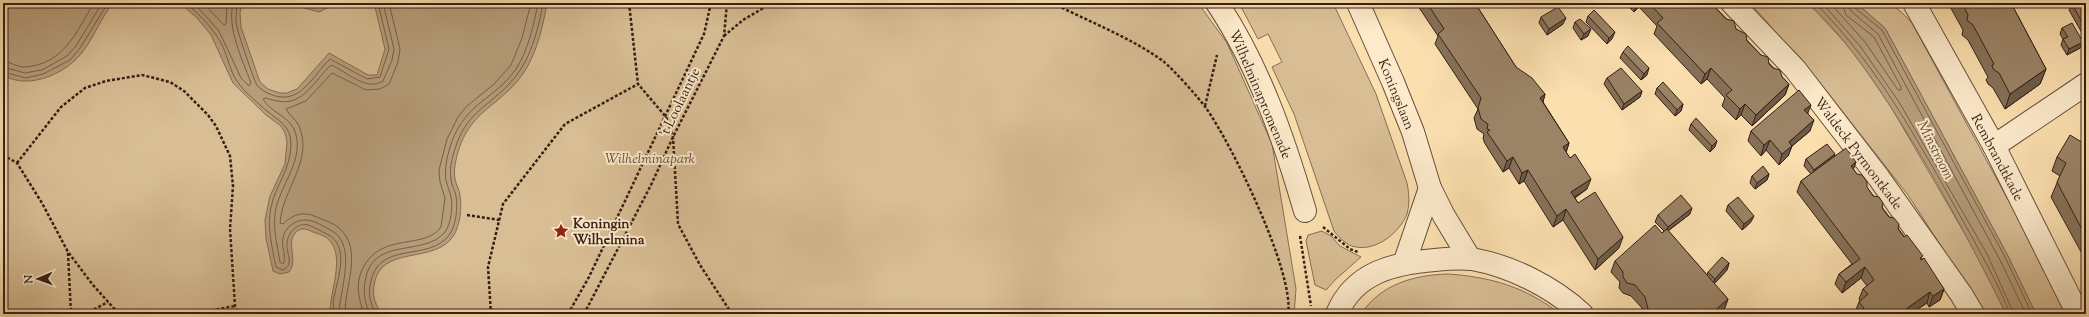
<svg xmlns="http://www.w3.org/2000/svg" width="2089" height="317" font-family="'Sorts Mill Goudy',serif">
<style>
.green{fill:#d9be95;stroke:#866e56}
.water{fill:#b79e7b;stroke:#836b53}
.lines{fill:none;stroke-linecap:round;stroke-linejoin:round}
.shore{stroke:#765e49;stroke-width:1}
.minor-casing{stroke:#664f3d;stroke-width:24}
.tertiary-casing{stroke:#664f3d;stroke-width:24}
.path{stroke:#341f17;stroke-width:2.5;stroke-dasharray:3 2;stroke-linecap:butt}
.minor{stroke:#fceacb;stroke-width:22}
.tertiary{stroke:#fceacb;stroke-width:22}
.wall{fill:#857158;stroke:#341f17}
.shaded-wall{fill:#6c5c47;stroke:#341f17}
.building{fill:#9b8366;stroke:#341f17}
.labels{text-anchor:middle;stroke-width:4;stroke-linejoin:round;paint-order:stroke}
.street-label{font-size:14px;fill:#341f17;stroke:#fceacb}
.park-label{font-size:14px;font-style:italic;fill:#5d4736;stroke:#fceacb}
.poi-label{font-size:14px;font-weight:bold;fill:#341f17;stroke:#fceacb;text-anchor:start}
.water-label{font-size:15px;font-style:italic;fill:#624b3a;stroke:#fceacb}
</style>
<rect width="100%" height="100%" fill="#fbdfaf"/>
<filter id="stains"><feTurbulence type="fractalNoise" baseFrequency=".005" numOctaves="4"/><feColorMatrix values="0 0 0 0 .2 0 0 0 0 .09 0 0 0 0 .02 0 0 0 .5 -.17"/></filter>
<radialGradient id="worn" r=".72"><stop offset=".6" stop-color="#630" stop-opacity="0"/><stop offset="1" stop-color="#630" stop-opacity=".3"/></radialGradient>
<g class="green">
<polygon points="3,3 1198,3 1227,43 1272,144 1296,289 1294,314 3,314"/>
<path d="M1239,3H1333L1376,94L1407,183C1409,193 1410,203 1407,214C1400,232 1377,251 1356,247C1347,246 1340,238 1334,231L1294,114L1272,67L1282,62L1268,34L1258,39Z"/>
<polygon points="1750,3 1808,3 1853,51 1891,107 1979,258 2006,314 1985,314 1908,195 1814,75"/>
<path d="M1856,3C1888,3 1891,0 1912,23L2070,314H2036L2008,256L1885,28Z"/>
<polygon points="1322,231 1331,236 1340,246 1361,257 1336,279 1326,290 1315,285 1306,241 1308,235"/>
<path d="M1448,274C1491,277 1526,287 1560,314H1361C1381,284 1414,275 1448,274Z"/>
</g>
<g class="water">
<path d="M3,3H113C101,18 95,35 84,50C68,73 29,91 3,75Z"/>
<path d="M180,3H242L240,13L241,27L260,82L268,89L280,93H287L297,89L329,53L368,75H377L385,49L374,3H547C542,32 534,65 513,86C492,108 474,113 461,143C457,154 453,168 455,179C456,185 460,190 460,196C462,207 460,225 454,235C435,266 379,243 374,286C372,296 376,306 382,314H330C329,293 346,257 329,240C326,236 318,234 313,232C307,229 302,227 296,232C285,244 299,259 289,272L280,274L273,271L266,238L265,220L270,196L285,164L287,142L285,133L281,126L266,115L233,83L211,35L197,18Z"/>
<polygon points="286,3 337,3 319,12"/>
<path d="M1809,3H1856L1885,28L2008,256L2036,314H2006C1978,257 1948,201 1915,146C1884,95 1852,45 1809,3Z"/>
</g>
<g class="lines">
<g class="shore">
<path d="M186,3C201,16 215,30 223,47C228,58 230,71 237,81C244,92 258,103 267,111C279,121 291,126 291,144C291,169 276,184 271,207C267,228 272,247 276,267L283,270C294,265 287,255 287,246C286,235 296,222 308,225C314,227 321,231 327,234C352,246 336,283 333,302C333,306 334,310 334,314"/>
<path d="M194,3L219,31L241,78L249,86L251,83C242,58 227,30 233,3"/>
<polyline points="203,3 224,25 226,24 227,3"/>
<path d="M238,3C236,11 235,19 237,27C238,33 254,81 257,85C263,93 277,98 287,97C306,94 317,71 330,59L367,79L380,77L389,49L378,3"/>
<path d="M1815,3C1882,69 1926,156 1972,237C1980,252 2007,300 2009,314"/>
<polyline points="1822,3 1860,46 1899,102 1987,254 2014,314"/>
<polyline points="1830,3 1865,42 1898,90 1901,90 1901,87 1874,37 1846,15 1842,3"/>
<polyline points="1848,3 1851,11 1878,34 2000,260 2026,314"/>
<polyline points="1854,3 1855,8 1882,30 2005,257 2032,314"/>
<path d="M3,61C10,62 17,67 24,67C64,65 76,32 94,3"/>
<polyline points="3,67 25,73 42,70 67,56 76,46 102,3"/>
<polyline points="3,72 26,78 43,74 70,60 80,48 108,3"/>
<path d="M339,314C339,292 357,249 334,232C328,228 321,225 315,222C305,218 294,220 287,229C277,242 288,255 283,264L280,262C277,244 272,226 276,208C282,182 306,157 294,129C287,115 270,112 263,99L266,98C270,99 274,101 278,101C303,107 316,78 331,65C346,71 366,92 383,81L392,60L394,49L383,3"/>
<path d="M345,314C344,287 364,250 339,228C334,223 326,221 319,218C305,211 294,213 283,224L280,223C282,190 314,160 299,126C296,119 289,115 286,109L306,101L332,73L366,90L380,89L389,84L398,62L400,49L389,3"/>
<path d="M364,314C358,297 355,282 364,266C383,232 425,250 441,227L445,198L440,182L439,170L447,139L458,117L467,106L494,84L511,65L522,38L531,3"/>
<path d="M370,314C365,304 363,293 365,282C371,235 424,258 445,232C451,224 453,207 451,197C450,191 447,186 446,180C444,167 448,153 452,141C467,102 495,99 516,69C528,51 534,24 538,3"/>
<path d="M377,314C371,307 368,295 370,286C376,238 429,264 450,234C456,225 458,207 456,196C455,190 451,185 451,179C449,167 453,154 457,143C469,111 489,106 510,83C530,62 538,31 543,3"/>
</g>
<g class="minor-casing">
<g id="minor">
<path d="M1217,3C1259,66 1284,139 1305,211"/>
<polyline points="1358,3 1393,82 1413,132 1430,188 1444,216 1470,259"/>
<polyline points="1732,3 1795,69 1879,178 1961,294 1973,314"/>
<polyline points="1914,3 1994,146 2078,314"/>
<polyline points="1994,146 2086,84"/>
<polyline points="1404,264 1430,188"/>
</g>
</g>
<g class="tertiary-casing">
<path id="tertiary" d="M1337,314C1354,272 1395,263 1435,260C1446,259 1460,258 1472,259C1511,266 1553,287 1582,314"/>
</g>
<g class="path">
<polyline points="629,3 638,84 666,117 673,137 678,224 700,265 732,314"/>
<path d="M1053,3C1089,22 1130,37 1163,61C1173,69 1198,97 1206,108C1231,143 1295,273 1288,314"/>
<polyline points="724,36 743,20 772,3"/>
<polyline points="1205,106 1217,55"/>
<polyline points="3,155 17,163 42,203 68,252 93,285 119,314"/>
<polyline points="17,163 61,107 85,88 106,81 142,75 170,82 184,91 208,115 216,126 230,156 233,186 230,229 235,306 239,314"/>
<polyline points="467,215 499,220"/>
<polyline points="1323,227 1350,249 1358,252"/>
<polyline points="1300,236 1311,306"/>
<polyline points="68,253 71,314"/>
<polyline points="85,314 108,302"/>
<polyline points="192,314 235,306"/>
<polyline points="491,314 488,267 503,204 565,124 638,84"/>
<polyline points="568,314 589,277 704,34 711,3"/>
<polyline points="584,314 651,185 673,137 724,36 727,3"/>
</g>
<use href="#minor" class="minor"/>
<use href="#tertiary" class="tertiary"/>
</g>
<g class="wall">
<polygon points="1416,3 1475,3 1516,67 1545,94 1543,102 1569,143 1566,152 1587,189 1575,198 1578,203 1619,248 1595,270 1563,220 1553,227 1524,181 1519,184 1509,168 1503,172 1484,142 1484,140 1483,139 1484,134 1477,129 1474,118 1478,109 1435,44 1438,36"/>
<polygon points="1568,3 1578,3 1573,8"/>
<polygon points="1625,3 1713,3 1713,5 1789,84 1785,95 1752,126 1741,115 1736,120 1722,106 1725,98 1707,79 1701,84 1654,34 1657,26 1639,7 1634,12"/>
<polygon points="1948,3 2011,3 2046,69 2040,84 2005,109 1993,88 1988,84 1986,80 1988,77 1968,40 1962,35 1963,30"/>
<polygon points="2072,4 2086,6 2086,40 2069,10"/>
<polygon points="1588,16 1612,39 1607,44 1586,22"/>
<polygon points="1541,17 1563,24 1547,35 1539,23"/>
<polygon points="1575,22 1588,36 1581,40 1573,28"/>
<polygon points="2062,28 2080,48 2067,55 2061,45 2063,39 2060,34"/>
<polygon points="1623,52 1647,75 1641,80 1620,58"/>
<polygon points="1607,78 1642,91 1640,97 1622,110 1604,84"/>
<polygon points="1657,88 1683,104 1681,111 1675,116 1655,94"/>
<polygon points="1808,113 1810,131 1792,146 1788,156 1779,165 1766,150 1761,156 1748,141 1751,131"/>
<polygon points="1691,124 1715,147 1710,152 1689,130"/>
<polygon points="2086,142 2086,261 2051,197 2060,176 2052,171 2057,157 2085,144"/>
<polygon points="1834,157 1856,162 1853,169 1944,289 1940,300 1929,307 1927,303 1910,314 1856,314 1855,312 1859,302 1860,300 1859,299 1863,289 1867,286 1861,278 1842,293 1835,284 1839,274 1852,264 1797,192 1801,181 1811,174 1804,166 1806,159"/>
<polygon points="1769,174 1767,180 1755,189 1750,183 1752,176"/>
<polygon points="1728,205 1751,222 1742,230 1726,211"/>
<polygon points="1690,214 1668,231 1707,275 1708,272 1729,263 1727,270 1714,284 1728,299 1724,310 1719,314 1643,314 1642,308 1631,296 1623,293 1619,288 1620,282 1611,272 1615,261 1662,233 1664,231 1655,222 1658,215"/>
</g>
<g class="shaded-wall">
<polygon points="1575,3 1578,3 1573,8"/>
<polygon points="1637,3 1641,3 1639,7 1634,12"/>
<polygon points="1566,18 1563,24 1547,35 1549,29"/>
<polygon points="1591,29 1588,36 1581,40 1584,34"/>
<polygon points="1615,32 1612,39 1607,44 1609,38"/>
<polygon points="2083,42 2080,48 2067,55 2069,49"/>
<polygon points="1649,68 1647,75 1641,80 1644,74"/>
<polygon points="1711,68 1707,79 1701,84 1705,74"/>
<polygon points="2046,69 2040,84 2005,109 2010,94"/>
<polygon points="1789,84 1785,95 1752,126 1756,115"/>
<polygon points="1642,91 1640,97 1622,110 1624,104"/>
<polygon points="1545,94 1542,105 1540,98"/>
<polygon points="1683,104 1681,111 1675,116 1677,110"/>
<polygon points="1745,104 1741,115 1736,120 1740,109"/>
<polygon points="1811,105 1807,115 1804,110"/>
<polygon points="1814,120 1810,131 1792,146 1788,156 1779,165 1782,154 1789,142"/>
<polygon points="1770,140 1766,150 1761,156 1764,145"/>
<polygon points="1717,141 1715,147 1710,152 1712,146"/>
<polygon points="1569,143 1566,153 1563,147"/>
<polygon points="1835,154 1833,161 1812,176 1814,170"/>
<polygon points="1513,157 1509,168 1503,172 1507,161"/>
<polygon points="1856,162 1852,173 1851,166"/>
<polygon points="1528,170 1524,181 1519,184 1522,173"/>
<polygon points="1769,174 1767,180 1755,189 1757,183"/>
<polygon points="1591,179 1587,189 1567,202 1571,192"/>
<polygon points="1692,208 1690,214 1665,233 1668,227"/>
<polygon points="1566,209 1563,220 1553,227 1557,216"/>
<polygon points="1754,216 1751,222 1742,230 1744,224"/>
<polygon points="1623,237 1619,248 1595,270 1598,259"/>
<polygon points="1729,263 1727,270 1713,285 1715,279"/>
<polygon points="1865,267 1861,278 1842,293 1846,282"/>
<polygon points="1944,289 1940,300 1929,307 1933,296"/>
<polygon points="1930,292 1927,303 1910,314 1900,314 1906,309"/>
<polygon points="1728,299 1724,310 1719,314 1713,314 1713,312"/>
</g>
<g class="building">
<polygon points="1427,3 1475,3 1516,67 1532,78 1545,94 1540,98 1569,143 1563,147 1570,158 1575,154 1591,179 1571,192 1578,203 1595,192 1623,237 1598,259 1566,209 1557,216 1528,170 1522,173 1513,157 1507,161 1487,132 1490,130 1487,129 1488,124 1481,119 1478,108 1481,98 1438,34 1444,29"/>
<polygon points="1649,3 1713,3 1713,5 1726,19 1734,21 1736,29 1746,34 1747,41 1761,55 1768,57 1769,64 1773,68 1780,70 1782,77 1789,84 1756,115 1745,104 1740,109 1726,95 1732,90 1711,68 1705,74 1657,23 1663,18"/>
<polygon points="1962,3 2011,3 2046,69 2010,94 1999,73 1993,69 1992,65 1994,64 1973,25 1967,20 1968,15"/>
<polygon points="2073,3 2084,3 2086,6 2086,29 2072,4"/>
<polygon points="1558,7 1566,18 1549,29 1541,17"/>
<polygon points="1594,10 1615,32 1609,38 1588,16"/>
<polygon points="1580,19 1591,29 1584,34 1575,22"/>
<polygon points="2072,23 2083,42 2069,49 2063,39 2068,37 2062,28"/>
<polygon points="1628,46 1649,68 1644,74 1623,52"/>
<polygon points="1621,68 1642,91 1624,104 1607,78"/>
<polygon points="1663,82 1683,104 1677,110 1657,88"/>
<polygon points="1799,90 1811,105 1804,110 1814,120 1789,142 1792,146 1782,154 1770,140 1764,145 1751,131"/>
<polygon points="1696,118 1717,141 1712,146 1691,124"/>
<polygon points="2070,135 2085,144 2086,142 2086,237 2057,182 2066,163 2057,157"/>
<polygon points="1827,144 1835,154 1814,170 1806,159"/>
<polygon points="1846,148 1856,162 1851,166 1857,174 1862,175 1867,182 1867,187 1873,196 1879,197 1883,203 1882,208 1889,217 1894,218 1899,224 1898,229 1904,237 1907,235 1923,256 1920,258 1921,260 1924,258 1944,289 1933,296 1930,292 1906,309 1900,314 1858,314 1864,308 1859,302 1868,294 1863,289 1874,280 1865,267 1846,282 1839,274 1860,259 1801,181"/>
<polygon points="1763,166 1769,174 1757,183 1752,176"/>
<polygon points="1681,195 1692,208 1668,227 1658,215"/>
<polygon points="1738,197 1754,216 1744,224 1728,205"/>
<polygon points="1655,225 1662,233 1667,229 1728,299 1713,312 1715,314 1660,314 1659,312 1648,309 1645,297 1635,285 1627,283 1623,277 1623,272 1615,261"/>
<polygon points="1722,257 1729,263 1715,279 1708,272"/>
</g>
<defs>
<g id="sight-bare" transform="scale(1.2)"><path d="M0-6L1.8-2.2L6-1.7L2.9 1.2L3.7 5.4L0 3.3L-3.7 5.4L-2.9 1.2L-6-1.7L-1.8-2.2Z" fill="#8f2418" stroke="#fceacb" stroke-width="2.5" paint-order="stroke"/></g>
</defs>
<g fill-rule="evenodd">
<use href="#sight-bare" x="561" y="231"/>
</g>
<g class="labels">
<g class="street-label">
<text transform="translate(1261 94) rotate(67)" y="5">Wilhelminapromenade</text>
<text transform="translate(1397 94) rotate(68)" y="5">Koningslaan</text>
<text transform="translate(679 102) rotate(-64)" y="5">'t Loolaantje</text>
<text transform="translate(1859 153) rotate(53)" y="5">Waldeck Pyrmontkade</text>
<text transform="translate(1998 157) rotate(62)" y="5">Rembrandtkade</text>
</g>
<g class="park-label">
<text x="650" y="163">Wilhelminapark</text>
</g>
<g class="poi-label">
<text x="573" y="228">Koningin<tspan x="573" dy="16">Wilhelmina</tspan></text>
</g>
<g class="water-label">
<text transform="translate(1936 150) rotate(63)" y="5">Minstroom</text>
</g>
</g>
<rect width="2089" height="317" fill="none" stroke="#fbdfaf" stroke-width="16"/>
<rect x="4" y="4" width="2081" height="309" fill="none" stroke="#341f17" stroke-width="2"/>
<rect x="8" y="8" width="2073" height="301" fill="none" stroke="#341f17"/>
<g transform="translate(38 279) rotate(268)" stroke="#fceacb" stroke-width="3" paint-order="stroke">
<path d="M0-3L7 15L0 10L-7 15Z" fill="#341f17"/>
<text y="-6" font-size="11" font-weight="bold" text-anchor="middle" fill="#341f17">N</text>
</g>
<rect width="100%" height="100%" filter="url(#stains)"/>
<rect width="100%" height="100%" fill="url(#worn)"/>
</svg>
